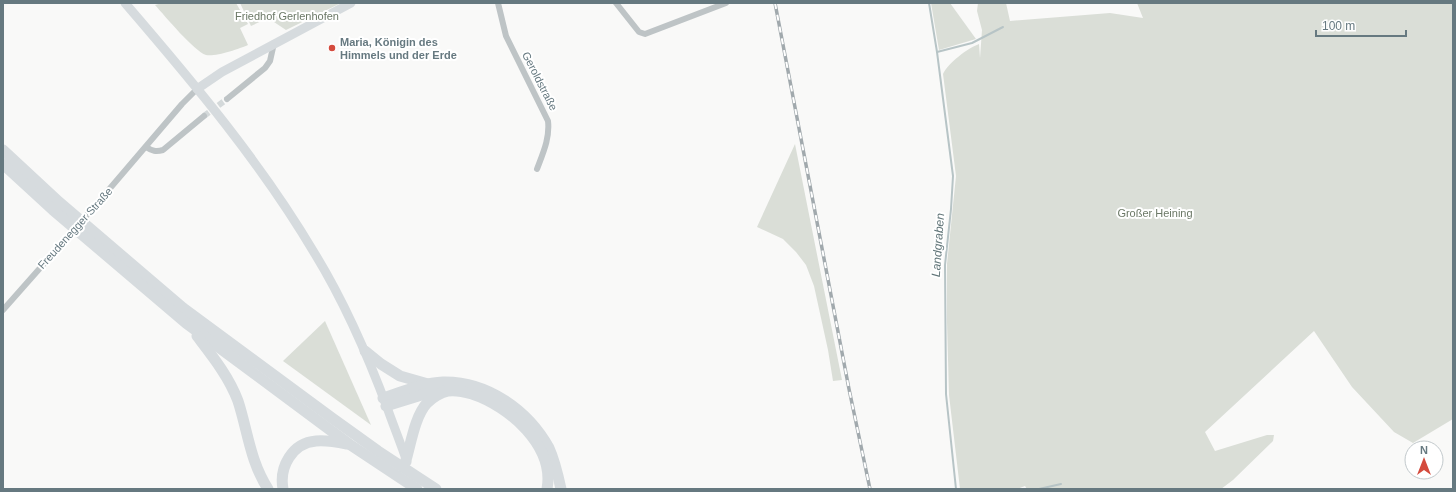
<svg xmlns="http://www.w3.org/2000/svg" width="1456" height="492" font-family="Arial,sans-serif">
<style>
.green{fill:#daded7}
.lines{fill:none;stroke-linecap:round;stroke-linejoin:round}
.stream{stroke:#b7c4c6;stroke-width:2}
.street-tunnel{stroke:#d4d9da;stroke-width:6;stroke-dasharray:6 3;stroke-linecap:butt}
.street{stroke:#bec4c6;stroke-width:6}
.secondary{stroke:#d6dbde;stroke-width:9}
.highway{stroke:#d6dbde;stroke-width:11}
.rail-casing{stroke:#a1a9ad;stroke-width:3.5}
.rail{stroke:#fff;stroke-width:2;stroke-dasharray:6;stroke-linecap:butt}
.poi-dot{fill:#d44b3d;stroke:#fff;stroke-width:1.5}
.labels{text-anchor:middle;stroke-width:4;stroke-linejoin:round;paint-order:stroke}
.park-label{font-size:11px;fill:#6b7866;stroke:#fff}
.poi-label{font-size:11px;font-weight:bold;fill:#667980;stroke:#fff;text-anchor:start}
.street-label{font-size:11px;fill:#667980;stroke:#fff}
.water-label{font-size:12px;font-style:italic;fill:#627679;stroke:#fff}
</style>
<rect width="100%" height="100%" fill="#f9f9f8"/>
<g class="green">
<path d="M162,3H236L248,24L240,28L248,45C239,49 215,57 206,55C194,51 165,16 155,5Z"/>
<polygon points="240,3 341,3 286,30 268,18 251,26"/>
<polygon points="931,3 950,3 976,39 939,50"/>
<path d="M978,3H1006L1010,21L1110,13L1143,18L1137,3H1453V419L1413,443L1394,432L1352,387L1314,331L1205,432L1215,451L1267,435H1274L1273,441L1233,480L1221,489H1027L1025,486L1017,489H960L949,395L947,322V264L956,176L943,74C948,63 968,48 979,44L980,58L982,30L977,11Z"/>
<polygon points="795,144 842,380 833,381 828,350 814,286 806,265 796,252 783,239 757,227"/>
<polygon points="325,321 371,425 283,361"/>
</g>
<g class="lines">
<g class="stream">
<polyline points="929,3 937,52 953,176 951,209 945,265 946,394 956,489"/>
<polyline points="937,52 972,43 1003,27"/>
<polyline points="1039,489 1061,484"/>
</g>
<polyline class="street-tunnel" points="204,116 227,99"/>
<g class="street">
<path d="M498,3L506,36L548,121C550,138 543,153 537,169"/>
<polyline points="616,3 639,32 645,34 726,3"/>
<polyline points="227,99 265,68 270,61 274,43"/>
<path d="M146,147C152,151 156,152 163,150L204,116"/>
<polyline points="3,310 94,207 182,104 197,89"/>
</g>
<g class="secondary">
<path d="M125,3C193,82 262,164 315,254C345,303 368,356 388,410C394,427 401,444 407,462"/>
<polyline points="197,89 222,72 351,3"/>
</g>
<g class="highway">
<polyline points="3,150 59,202 183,308 332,418 378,451 436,489"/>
<polyline points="3,164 53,210 186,323 349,444 417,489"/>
<path d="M197,336C213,357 229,377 238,401C248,432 250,461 268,489"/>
<polyline points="365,351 381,364 400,376 428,384"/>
<path d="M383,398C402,392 423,383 443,382C487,381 528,410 549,448C555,461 558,475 561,489"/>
<polyline points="386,406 428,393 442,391"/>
<path d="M406,460C411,443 415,416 427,403C432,398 441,392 448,391C455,390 465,392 472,394C509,406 555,446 547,489"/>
<path d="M283,489C279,467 292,443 316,441C326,440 337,442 347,444"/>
</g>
<g class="rail-casing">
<polyline id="rail" points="775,3 849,389 870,489"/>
</g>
<use href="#rail" class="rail"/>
</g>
<circle class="poi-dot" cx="332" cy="48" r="4"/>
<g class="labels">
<g class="park-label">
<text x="287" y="20">Friedhof Gerlenhofen</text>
<text x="1155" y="217">Großer Heining</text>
</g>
<g class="poi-label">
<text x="340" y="46">Maria, Königin des<tspan x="340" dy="13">Himmels und der Erde</tspan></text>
</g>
<g class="street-label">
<text transform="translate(540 81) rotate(63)" y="4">Geroldstraße</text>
<text transform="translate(75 228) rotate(-48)" y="4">Freudenegger Straße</text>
</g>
<g class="water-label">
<text transform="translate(938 245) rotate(-86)" y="4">Landgraben</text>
</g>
</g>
<rect width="1456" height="492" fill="none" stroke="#667980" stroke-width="8"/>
<g transform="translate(1424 460)"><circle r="19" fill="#ffffff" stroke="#c2c9cc"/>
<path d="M0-3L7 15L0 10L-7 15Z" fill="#d44b3d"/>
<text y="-6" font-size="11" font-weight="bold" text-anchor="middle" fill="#667980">N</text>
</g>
<path d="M1316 30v6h90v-6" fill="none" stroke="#667980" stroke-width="2"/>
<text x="1322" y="30" font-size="12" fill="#667980" stroke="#ffffff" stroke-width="3" paint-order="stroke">100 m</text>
</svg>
